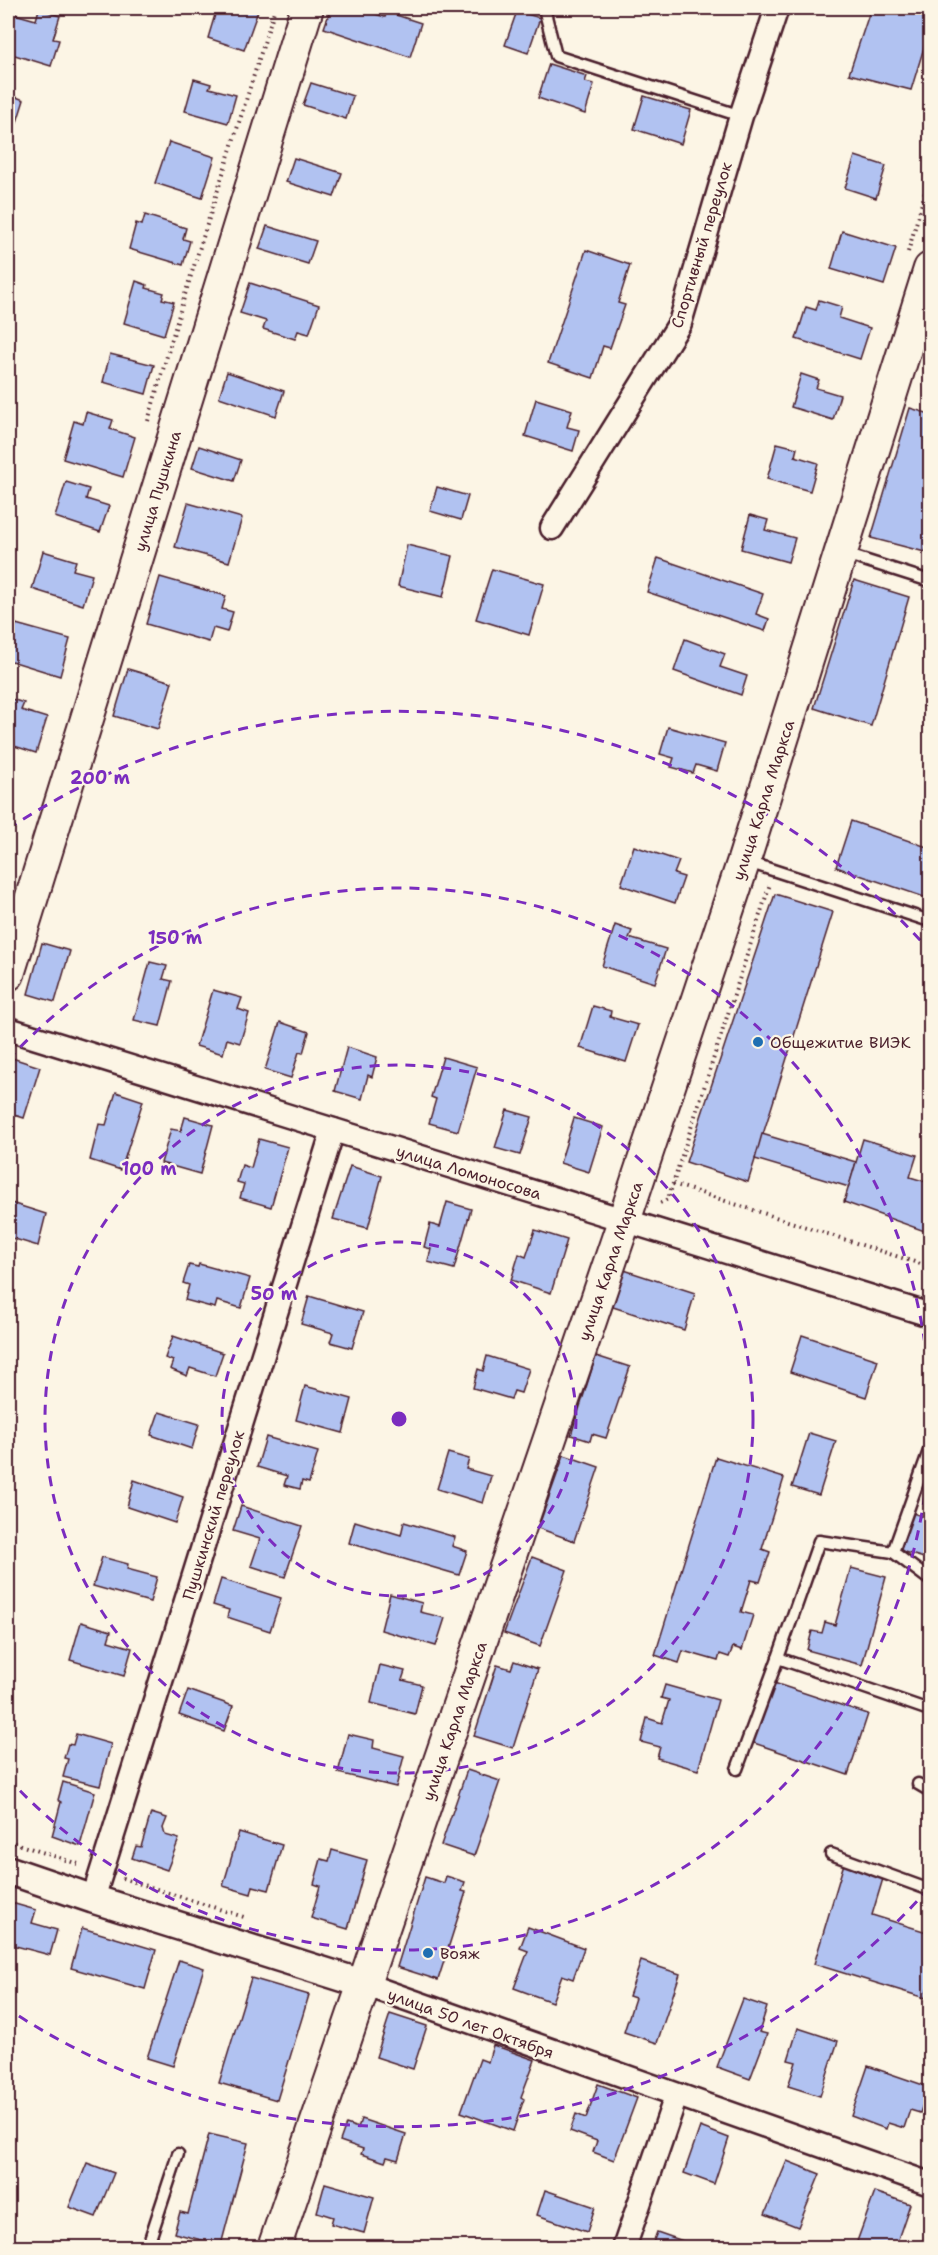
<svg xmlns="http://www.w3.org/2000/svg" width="938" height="2255" font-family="'Shantell Sans',sans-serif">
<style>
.building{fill:#b1c2f1;stroke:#4a1f2b;stroke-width:1.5}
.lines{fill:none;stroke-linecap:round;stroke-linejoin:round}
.service-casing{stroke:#4a1f2b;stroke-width:15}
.minor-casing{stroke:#4a1f2b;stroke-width:27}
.tertiary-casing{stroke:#4a1f2b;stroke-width:32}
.secondary-casing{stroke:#4a1f2b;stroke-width:36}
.path{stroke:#4a1f2b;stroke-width:4;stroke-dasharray:1.5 4.5;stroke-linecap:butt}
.service{stroke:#fcf5e5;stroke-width:10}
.minor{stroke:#fcf5e5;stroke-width:22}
.tertiary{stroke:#fcf5e5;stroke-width:27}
.secondary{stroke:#fcf5e5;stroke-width:32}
.ring{fill:none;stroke:#7b2cbf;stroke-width:3;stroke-dasharray:10 8}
.poi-dot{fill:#1f6fb2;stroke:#fcf5e5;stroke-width:2}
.labels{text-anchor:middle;stroke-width:4.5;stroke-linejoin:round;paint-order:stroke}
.street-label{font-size:16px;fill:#4a1f2b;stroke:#fcf5e5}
.poi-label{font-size:16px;fill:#4a1f2b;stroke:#fcf5e5;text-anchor:start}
.centre{fill:#7b2cbf;stroke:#fcf5e5;stroke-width:3}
.ring-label{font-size:18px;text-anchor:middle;font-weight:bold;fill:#7b2cbf;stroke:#fcf5e5;stroke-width:4.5;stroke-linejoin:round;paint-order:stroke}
</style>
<rect width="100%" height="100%" fill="#fcf5e5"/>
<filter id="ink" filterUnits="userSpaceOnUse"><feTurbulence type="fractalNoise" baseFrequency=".0167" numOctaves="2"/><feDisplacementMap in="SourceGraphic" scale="12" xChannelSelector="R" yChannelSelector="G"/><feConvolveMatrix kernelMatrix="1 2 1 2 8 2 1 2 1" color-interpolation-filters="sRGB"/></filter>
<g filter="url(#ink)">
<g class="building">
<polygon points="217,8 244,8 258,11 244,50 208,38"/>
<polygon points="331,8 356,8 385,17 387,12 421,23 410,57 324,28"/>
<polygon points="871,8 930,8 930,28 911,90 849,74"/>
<polygon points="39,9 60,16 53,39 59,40 51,66 8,53 8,25 11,13 36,20"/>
<polygon points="517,11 540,18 528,53 505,45"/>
<polygon points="549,64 587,76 585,82 594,84 585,114 538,98"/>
<polygon points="194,79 211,84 209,88 236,95 228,123 185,111"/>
<polygon points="311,83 353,96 346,119 303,105"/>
<polygon points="8,94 24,100 11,141 8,140"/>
<polygon points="644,96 691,110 681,144 634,129"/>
<polygon points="169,142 215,157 202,198 155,183"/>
<polygon points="855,156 886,166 876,198 845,188"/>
<polygon points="294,158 342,173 334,197 286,182"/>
<polygon points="145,215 186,228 183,239 190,241 183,265 129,249 136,223 142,225"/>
<polygon points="267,226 316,241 308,264 259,249"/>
<polygon points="842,231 896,248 884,285 831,269"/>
<polygon points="586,250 630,265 618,303 625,305 610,348 603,346 593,378 548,363"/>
<polygon points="136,281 147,285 146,288 164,293 162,299 174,302 164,335 124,323"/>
<polygon points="250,283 319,305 309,334 298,331 295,339 263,329 266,321 240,313"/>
<polygon points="819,300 842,307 839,318 870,328 860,359 796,339 806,307 816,310"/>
<polygon points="110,354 154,365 146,394 103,382"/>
<polygon points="227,372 284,391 276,416 219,397"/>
<polygon points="801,374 819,380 816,388 840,395 833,420 791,407"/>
<polygon points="536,399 572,410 567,427 579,430 573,451 525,436"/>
<polygon points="910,408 930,414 930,534 925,552 871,538"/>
<polygon points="86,412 113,420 110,429 135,437 123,477 63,459 74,421 83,424"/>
<polygon points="777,443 797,448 795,456 818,463 810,491 767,479"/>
<polygon points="199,446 241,460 234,481 192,468"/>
<polygon points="66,482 89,489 86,499 109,506 100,532 55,517"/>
<polygon points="437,487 468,496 461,520 430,511"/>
<polygon points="188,503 242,518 229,562 175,547"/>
<polygon points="750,515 768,520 765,530 795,538 788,562 741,549"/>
<polygon points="407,545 453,556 443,597 398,586"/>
<polygon points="43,551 76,561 73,570 92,575 83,605 32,589"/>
<polygon points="658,558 763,594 756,614 769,619 765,631 647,592"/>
<polygon points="492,569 544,584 529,635 476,619"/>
<polygon points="160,577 226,596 222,609 233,612 227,632 213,628 209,642 146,624"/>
<polygon points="854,580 909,597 871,726 814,708"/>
<polygon points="16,624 70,639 60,676 8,660"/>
<polygon points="685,639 725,654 720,667 747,676 741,695 674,671"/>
<polygon points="128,669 172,682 158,729 114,716"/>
<polygon points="8,698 24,703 21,710 47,718 36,753 8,744"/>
<polygon points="668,727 725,743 717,771 696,765 693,773 671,767 674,758 660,754"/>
<polygon points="851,821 930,848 930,899 836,867"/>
<polygon points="634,846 679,861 674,874 684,877 675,903 621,885"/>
<polygon points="775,894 833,912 748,1182 686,1162"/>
<polygon points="615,925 632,931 629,938 666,949 655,983 602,966"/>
<polygon points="42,943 70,951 55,1002 28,994"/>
<polygon points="150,962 167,966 163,979 172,981 160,1026 134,1020"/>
<polygon points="213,990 242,998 238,1009 249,1013 240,1043 227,1039 223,1054 196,1046"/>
<polygon points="593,1006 611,1011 610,1017 638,1025 626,1062 580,1048"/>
<polygon points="280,1022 309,1032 303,1053 299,1052 291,1078 265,1070"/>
<polygon points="347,1047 377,1057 372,1077 368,1075 362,1099 335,1091"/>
<polygon points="443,1057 477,1067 458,1131 429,1123 436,1099 431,1097"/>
<polygon points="12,1058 40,1067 24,1118 8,1113 8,1072"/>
<polygon points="116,1092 143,1101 121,1170 90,1160 99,1124 106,1125"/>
<polygon points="507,1110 532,1117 520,1155 495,1148"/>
<polygon points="185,1117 213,1125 200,1174 161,1163 171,1129 181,1131"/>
<polygon points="574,1118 603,1127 589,1172 560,1163"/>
<polygon points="762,1134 856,1162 849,1187 755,1159"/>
<polygon points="259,1139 288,1147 271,1207 240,1198 244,1184 237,1182 242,1165 251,1168"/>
<polygon points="863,1139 917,1155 910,1177 930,1183 930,1233 844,1202"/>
<polygon points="350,1166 382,1176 368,1228 333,1219"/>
<polygon points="8,1202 46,1214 38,1246 8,1237"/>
<polygon points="447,1202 471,1209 454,1269 428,1262 431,1249 424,1247 430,1224 440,1227"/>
<polygon points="535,1230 567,1240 551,1293 511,1280 519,1254 526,1257"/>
<polygon points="199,1264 250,1278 241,1308 217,1301 215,1308 185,1300 189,1285 183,1283 189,1265 198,1267"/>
<polygon points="624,1270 695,1293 684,1330 613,1307"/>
<polygon points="8,1286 15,1288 11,1304 8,1303"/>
<polygon points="309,1296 363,1312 352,1348 330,1342 333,1333 301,1324"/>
<polygon points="802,1335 878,1360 866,1397 790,1372"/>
<polygon points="173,1336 223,1353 215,1376 190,1368 187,1376 170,1369 173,1361 165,1358"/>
<polygon points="487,1356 529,1369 521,1393 514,1391 511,1399 473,1388 478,1369 483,1371"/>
<polygon points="596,1356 630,1367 606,1438 592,1434 590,1441 571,1435"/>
<polygon points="305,1386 352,1399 343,1433 296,1420"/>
<polygon points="159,1412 199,1424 192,1449 151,1435"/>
<polygon points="809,1433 836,1441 819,1495 792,1487"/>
<polygon points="266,1437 318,1452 309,1483 302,1481 300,1489 284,1485 287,1476 257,1467"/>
<polygon points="448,1453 469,1459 466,1469 491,1476 483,1503 437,1489"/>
<polygon points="564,1455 599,1467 574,1541 538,1528"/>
<polygon points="716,1457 784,1478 762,1549 770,1552 760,1582 751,1580 741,1612 753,1615 742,1650 733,1647 729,1657 720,1654 718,1661 683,1651 679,1663 655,1655"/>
<polygon points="134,1480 183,1497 175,1523 127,1507"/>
<polygon points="241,1506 302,1526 285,1577 251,1566 260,1539 233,1531"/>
<polygon points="910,1512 930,1519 930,1560 898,1550"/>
<polygon points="355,1521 401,1535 404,1522 455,1537 452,1546 467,1551 459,1575 349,1543"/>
<polygon points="102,1557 128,1564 127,1569 157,1577 150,1602 93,1586"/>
<polygon points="532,1557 567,1570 540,1646 504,1633"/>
<polygon points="851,1568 886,1577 862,1665 807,1650 812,1631 822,1633 825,1622 835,1625"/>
<polygon points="221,1579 281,1598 270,1631 227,1617 229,1610 213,1605"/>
<polygon points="390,1594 422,1603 420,1612 445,1618 436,1646 381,1630"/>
<polygon points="81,1622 111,1631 108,1641 132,1648 124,1676 70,1660"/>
<polygon points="514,1661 538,1669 513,1748 474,1736 497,1665 511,1669"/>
<polygon points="380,1665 405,1671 402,1680 422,1685 415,1714 371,1703"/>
<polygon points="771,1682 868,1714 848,1775 751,1742"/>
<polygon points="665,1685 718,1700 698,1770 657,1758 660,1747 641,1742 647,1718 662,1723 669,1700 661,1698"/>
<polygon points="188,1690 233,1706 224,1731 179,1715"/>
<polygon points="8,1696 12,1698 8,1716 13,1717 9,1730 8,1729"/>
<polygon points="76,1734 111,1744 100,1786 63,1777 68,1759 64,1758 68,1744 73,1745"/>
<polygon points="348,1734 374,1740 373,1748 404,1756 396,1787 338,1773"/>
<polygon points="467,1770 500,1781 474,1856 441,1845"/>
<polygon points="63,1782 95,1792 80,1846 52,1836 61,1802 58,1800"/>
<polygon points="151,1813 167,1818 163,1828 165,1835 179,1839 167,1870 132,1858 136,1846 141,1847"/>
<polygon points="239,1832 282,1845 269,1890 253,1886 251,1894 223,1886"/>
<polygon points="332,1850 367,1860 348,1929 311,1918 320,1886 314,1884 321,1859 329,1861"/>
<polygon points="845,1860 885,1872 872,1915 930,1933 930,1980 925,1998 814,1964"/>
<polygon points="446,1876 465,1882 462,1891 466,1892 438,1980 397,1967 425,1877 444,1883"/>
<polygon points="8,1902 36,1910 32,1923 57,1930 50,1955 8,1944"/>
<polygon points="528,1927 584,1948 573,1979 562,1975 552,2002 514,1988 528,1951 520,1948"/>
<polygon points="82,1928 156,1950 145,1989 71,1968"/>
<polygon points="179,1960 204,1968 173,2066 147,2058"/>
<polygon points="641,1961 680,1974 657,2043 624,2032 635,1998 629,1996"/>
<polygon points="251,1978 309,1995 277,2100 219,2083"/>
<polygon points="743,1999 767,2007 759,2032 767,2034 750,2079 717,2067"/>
<polygon points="390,2014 427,2026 413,2069 376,2057"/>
<polygon points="798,2028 838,2041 820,2096 788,2086 796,2062 788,2060"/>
<polygon points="493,2045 535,2060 521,2097 524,2099 513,2131 461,2112 480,2059 488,2062"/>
<polygon points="868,2066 929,2087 920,2113 910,2110 904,2128 888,2123 886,2129 851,2116"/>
<polygon points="598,2084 637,2098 614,2160 593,2152 597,2141 570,2131 576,2114 586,2118"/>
<polygon points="361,2119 406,2134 398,2160 387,2157 385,2162 361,2154 363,2149 340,2141 346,2124 358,2128"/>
<polygon points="700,2127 729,2138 714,2184 684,2173"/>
<polygon points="209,2134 248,2143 221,2245 174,2233 180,2212 188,2214"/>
<polygon points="787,2161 820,2174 798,2227 765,2214"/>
<polygon points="87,2163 114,2173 96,2217 69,2207"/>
<polygon points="325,2183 374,2197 364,2233 331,2224 333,2217 317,2212"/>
<polygon points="545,2190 595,2207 587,2232 537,2215"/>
<polygon points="875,2192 910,2204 895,2248 855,2247"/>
<polygon points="657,2232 703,2248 651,2248"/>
</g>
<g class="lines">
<g class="service-casing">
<g id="service">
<polyline points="544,8 556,56 741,116"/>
<polyline points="842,553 930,581"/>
<polyline points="745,861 930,921"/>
<polyline points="893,1552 930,1448"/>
<polyline points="930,1580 893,1552 819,1541 778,1658 929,1710 930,1703"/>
<polyline points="737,1769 778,1658"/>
<polyline points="918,1784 930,1791"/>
<polyline points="831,1854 930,1890"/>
<polyline points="147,2248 178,2154"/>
</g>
</g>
<g class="minor-casing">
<g id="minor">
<polyline points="552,528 680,323 741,116 777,8"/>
<polyline points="8,1029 930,1315"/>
<polyline points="93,1899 333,1130"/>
<polyline points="364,1984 930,2184"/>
<polyline points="624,2248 676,2096"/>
</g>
</g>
<g class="tertiary-casing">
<polyline id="tertiary" points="8,1870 93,1899 364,1984"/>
</g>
<g class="secondary-casing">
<g id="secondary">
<polyline points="8,974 307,8"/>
<polyline points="274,2248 624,1221 744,860 930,269"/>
</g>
</g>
<g class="path">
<polyline points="908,252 930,175"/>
<polyline points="148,421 183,301 275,8"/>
<polyline points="673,1184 930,1267"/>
<polyline points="660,1203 668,1199 770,884"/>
<polyline points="8,1841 81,1865"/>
<polyline points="122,1878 244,1917"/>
</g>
<use href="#service" class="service"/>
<use href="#minor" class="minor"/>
<use href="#tertiary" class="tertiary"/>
<use href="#secondary" class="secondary"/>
</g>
</g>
<g class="ring">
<circle cx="399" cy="1419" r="177"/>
<circle cx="399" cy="1419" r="354"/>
<path d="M8 1060A531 531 0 1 1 8 1778"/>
<path d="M929 1888A708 708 0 0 1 8 2009M8 829A708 708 0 0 1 929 950"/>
</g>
<g class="poi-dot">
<circle cx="758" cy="1042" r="6"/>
<circle cx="428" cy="1953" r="6"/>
</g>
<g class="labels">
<g class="street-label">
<text transform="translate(701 245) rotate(-73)" y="6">Спортивный переулок</text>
<text transform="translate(157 491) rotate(-73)" y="6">улица Пушкина</text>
<text transform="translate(763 800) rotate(-72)" y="6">улица Карла Маркса</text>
<text transform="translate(469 1172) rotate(17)" y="6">улица Ломоносова</text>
<text transform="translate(610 1261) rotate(-71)" y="6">улица Карла Маркса</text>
<text transform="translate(213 1515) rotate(-73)" y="6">Пушкинский переулок</text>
<text transform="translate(454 1721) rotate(-71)" y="6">улица Карла Маркса</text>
<text transform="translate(471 2023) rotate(20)" y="6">улица 50 лет Октября</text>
</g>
<g class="poi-label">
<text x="770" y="1048">Общежитие ВИЭК</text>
<text x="440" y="1959">Вояж</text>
</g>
</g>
<circle cx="399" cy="1419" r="9" class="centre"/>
<g class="ring-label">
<text x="100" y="784">200 m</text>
<text x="175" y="944">150 m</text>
<text x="149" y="1175">100 m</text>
<text x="274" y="1300">50 m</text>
</g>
<rect width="938" height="2255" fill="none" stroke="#fcf5e5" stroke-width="30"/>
<rect x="15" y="15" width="908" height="2225" fill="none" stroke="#4a1f2b" stroke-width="2" filter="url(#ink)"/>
</svg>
